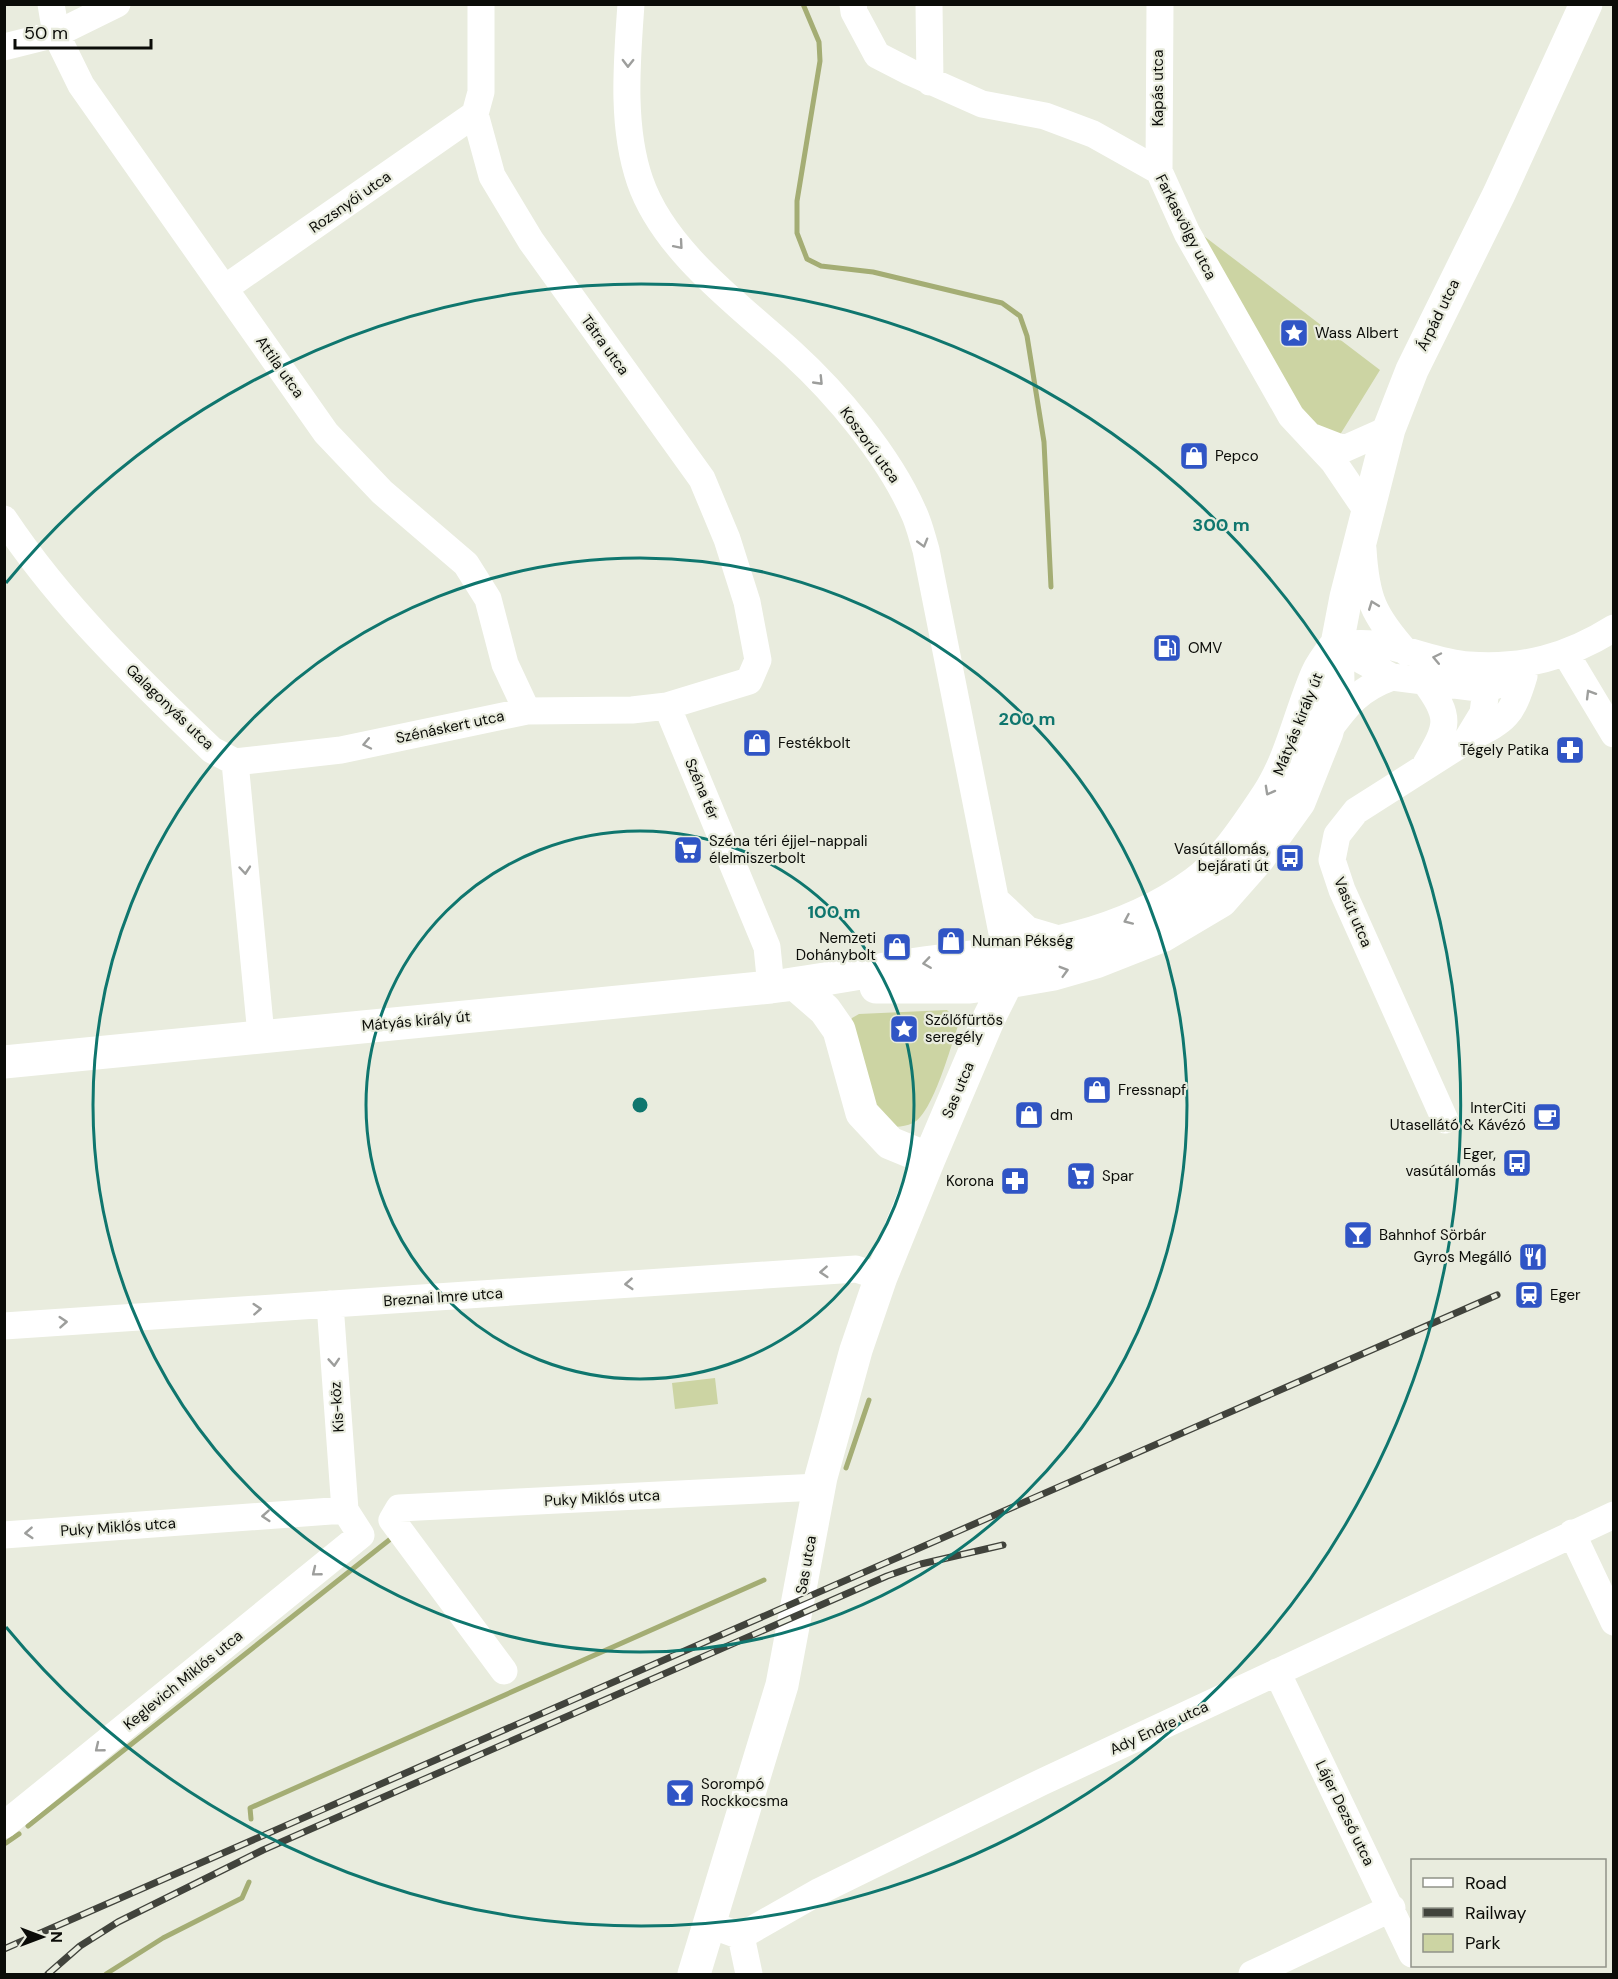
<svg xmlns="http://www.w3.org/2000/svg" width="1618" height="1979" font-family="'DM Sans',sans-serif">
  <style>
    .green { fill: #ccd4a3 }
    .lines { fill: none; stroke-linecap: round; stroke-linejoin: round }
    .stream { stroke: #a4ad74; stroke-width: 5 }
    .minor { stroke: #fff; stroke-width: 27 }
    .major { stroke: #fff; stroke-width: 33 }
    .rail-casing { stroke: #41433c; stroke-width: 7 }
    .rail { stroke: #e9ecde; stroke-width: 4.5; stroke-dasharray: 14; stroke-linecap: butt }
    .oneway { stroke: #9d9e9c }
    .ring { fill: none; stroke: #0f766e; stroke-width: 3 }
    .labels { text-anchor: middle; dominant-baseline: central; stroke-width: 4.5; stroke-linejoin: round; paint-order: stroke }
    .street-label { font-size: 15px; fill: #0b0c08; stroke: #e9ecde }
    .poi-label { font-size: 15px; fill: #0b0c08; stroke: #e9ecde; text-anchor: start }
    .centre { fill: #0f766e; stroke: #e9ecde; stroke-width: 3 }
    .ring-label { font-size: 18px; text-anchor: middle; font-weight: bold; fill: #0f766e; stroke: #e9ecde; stroke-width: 4.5; stroke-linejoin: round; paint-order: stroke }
  </style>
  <rect width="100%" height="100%" fill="#e9ecde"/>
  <!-- green -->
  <path class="green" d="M1192,227l188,143 -42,68 -27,-10z
    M947,1010l12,13c-8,22 -26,91 -46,100 -11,5 -20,4 -32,2l-32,-102 3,-5 7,-4z
    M715,1378l3,26 -43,5 -3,-26z"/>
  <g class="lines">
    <!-- stream -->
    <path class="stream" d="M803,4l16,38 1,19 -23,140v32l10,26 14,7 52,6 129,31 18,13 7,20 17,106 7,145
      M846,1468l23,-68
      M251,1819l-1,-11 514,-228
      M28,1826l365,-289
      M6,1843l13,-9
      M106,1974l57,-36 79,-40 7,-16"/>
    <!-- minor -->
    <path class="minor" d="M51,4l5,30 25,51 245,348 56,59 84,72 22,35 17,65 22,47
      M631,4c-4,57 -10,122 9,177 24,70 99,124 152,172 45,41 96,102 121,158 6,12 9,26 13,39l80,403
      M853,4l1,8 23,43 33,17 72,32 63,12 48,18 66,37 28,62 104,183 42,45 34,50
      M929,4l1,78
      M4,47l52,-13 61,-30
      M1159,171l1,-167
      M225,288l250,-174
      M1313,437l31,12 45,-20
      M4,519c58,87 133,159 208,231l23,12
      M1363,549c3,49 10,66 43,103
      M1337,644c12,0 25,-1 37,0 32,3 63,19 95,21 54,4 99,-8 145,-37
      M1337,644l13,10 42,23 94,12 16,-6
      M1566,654l48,80
      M1425,682c27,36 23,44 1,82
      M667,706l100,241 4,40
      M1328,731c20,-27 31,-42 64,-54
      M1466,740c39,-20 45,-21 58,-64
      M235,762l106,-12 186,-39 105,-1 35,-4 82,-25 9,-21 -11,-58 -20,-63 -25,-60 -171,-238 -39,-65 -17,-62 6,-22v-88
      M235,762l26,273
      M996,900l32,30 37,11
      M1445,1120l-103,-230 -10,-30 5,-25 19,-24 110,-70 17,-28 3,-24
      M4,1326l852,-57 25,8
      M1572,1533l42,89
      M4,1535l341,-25
      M504,1671l-112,-151 7,-12 420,-21
      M1277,1672l135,282
      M4,1825l357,-290 -16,-25 -15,-206
      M708,1924l33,12 79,-45 222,-109 572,-267
      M741,1936l8,38
      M1252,1974l140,-66"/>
    <!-- major -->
    <path class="major" d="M795,984l30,26 14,20 23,83 28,30 39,16
      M876,987h94l37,-5 47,-8 42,-12 66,-26 59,-35 37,-42 41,-57 28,-70 11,-50 -1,-38 9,-47 43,-168 23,-59 87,-176 87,-190
      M4,1062l767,-75c47,-6 93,-15 139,-22 100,-14 200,-20 285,-82 28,-20 53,-59 72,-87 24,-36 33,-83 50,-122 5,-11 13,-21 20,-30
      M694,1974l88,-289 39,-208 35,-127 25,-73 48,-118 60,-141 18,-36 -1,-16"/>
    <!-- rail casing -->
    <g class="rail-casing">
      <path id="rail" d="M4,1949l1493,-654
        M48,1974l32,-28 38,-24 145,-72 624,-274 34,-12 82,-19"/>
    </g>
    <!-- rail -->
    <use href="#rail" class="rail"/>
  </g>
  <!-- one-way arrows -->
  <defs><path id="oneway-chevron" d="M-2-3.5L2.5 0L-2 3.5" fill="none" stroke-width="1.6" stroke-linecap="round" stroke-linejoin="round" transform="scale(1.5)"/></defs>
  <g class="oneway">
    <use href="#oneway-chevron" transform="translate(628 63) rotate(91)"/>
    <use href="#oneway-chevron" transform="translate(679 245) rotate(49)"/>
    <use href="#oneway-chevron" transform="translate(819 381) rotate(46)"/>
    <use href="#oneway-chevron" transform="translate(923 543) rotate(74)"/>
    <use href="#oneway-chevron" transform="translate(1373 605) rotate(-111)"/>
    <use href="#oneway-chevron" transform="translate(1437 658) rotate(-168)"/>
    <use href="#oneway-chevron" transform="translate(1590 694) rotate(-121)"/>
    <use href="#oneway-chevron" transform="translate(367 744) rotate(168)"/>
    <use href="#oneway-chevron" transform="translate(1269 791) rotate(119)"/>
    <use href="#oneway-chevron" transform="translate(245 870) rotate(85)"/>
    <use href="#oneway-chevron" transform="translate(1128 920) rotate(156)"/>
    <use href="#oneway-chevron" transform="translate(927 963) rotate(172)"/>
    <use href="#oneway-chevron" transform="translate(1064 971) rotate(-16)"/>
    <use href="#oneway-chevron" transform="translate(824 1272) rotate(176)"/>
    <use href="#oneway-chevron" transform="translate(629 1284) rotate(176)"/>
    <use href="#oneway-chevron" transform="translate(257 1309) rotate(-4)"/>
    <use href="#oneway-chevron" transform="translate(63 1322) rotate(-4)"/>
    <use href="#oneway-chevron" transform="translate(334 1362) rotate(86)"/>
    <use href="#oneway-chevron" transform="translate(266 1516) rotate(176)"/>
    <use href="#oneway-chevron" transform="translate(29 1533) rotate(176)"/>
    <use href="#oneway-chevron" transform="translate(316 1572) rotate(141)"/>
    <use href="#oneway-chevron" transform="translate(99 1748) rotate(141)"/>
  </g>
  <!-- distance rings -->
  <g class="ring">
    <circle cx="640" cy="1105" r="274"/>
    <circle cx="640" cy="1105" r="547"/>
    <path d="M6 583A821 821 0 1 1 6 1627"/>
  </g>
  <!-- icons -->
  <defs>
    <g id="sight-square" transform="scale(1.5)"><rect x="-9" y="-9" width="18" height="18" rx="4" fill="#3055c5" stroke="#e9ecde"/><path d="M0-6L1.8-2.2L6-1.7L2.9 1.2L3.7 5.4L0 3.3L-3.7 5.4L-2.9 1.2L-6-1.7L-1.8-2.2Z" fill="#fff"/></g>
    <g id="shop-square" transform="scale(1.5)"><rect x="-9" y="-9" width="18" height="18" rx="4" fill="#3055c5" stroke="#e9ecde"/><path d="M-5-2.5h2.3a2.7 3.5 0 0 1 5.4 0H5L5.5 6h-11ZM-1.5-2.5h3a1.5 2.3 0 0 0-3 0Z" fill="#fff"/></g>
    <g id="fuel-square" transform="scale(1.5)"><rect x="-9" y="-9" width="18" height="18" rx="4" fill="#3055c5" stroke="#e9ecde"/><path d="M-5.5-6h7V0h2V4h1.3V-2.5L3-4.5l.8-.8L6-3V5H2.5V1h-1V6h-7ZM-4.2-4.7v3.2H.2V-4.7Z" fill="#fff"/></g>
    <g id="pharmacy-square" transform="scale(1.5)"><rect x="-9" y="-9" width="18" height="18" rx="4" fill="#3055c5" stroke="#e9ecde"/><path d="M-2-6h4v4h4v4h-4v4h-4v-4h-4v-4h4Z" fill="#fff"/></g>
    <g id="supermarket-square" transform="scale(1.5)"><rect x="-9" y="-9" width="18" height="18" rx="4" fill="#3055c5" stroke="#e9ecde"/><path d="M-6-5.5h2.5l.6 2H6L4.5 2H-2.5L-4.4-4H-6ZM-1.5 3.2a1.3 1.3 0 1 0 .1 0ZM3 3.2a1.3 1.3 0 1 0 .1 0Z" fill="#fff"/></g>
    <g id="bus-square" transform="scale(1.5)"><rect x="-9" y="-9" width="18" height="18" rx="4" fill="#3055c5" stroke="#e9ecde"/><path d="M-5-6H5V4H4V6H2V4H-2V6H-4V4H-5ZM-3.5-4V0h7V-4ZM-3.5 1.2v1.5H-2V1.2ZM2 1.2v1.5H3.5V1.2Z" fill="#fff"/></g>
    <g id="cafe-square" transform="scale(1.5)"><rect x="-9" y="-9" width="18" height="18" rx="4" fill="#3055c5" stroke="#e9ecde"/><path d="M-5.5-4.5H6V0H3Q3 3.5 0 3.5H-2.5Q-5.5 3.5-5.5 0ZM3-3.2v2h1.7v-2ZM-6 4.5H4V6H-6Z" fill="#fff"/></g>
    <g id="bar-square" transform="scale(1.5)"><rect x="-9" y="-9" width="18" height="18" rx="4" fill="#3055c5" stroke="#e9ecde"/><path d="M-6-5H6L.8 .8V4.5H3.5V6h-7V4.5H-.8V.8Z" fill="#fff"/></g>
    <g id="restaurant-square" transform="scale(1.5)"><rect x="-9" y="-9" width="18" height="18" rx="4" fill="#3055c5" stroke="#e9ecde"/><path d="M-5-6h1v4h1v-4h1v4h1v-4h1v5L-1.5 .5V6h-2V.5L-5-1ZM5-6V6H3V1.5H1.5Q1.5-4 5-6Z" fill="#fff"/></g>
    <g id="station-square" transform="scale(1.5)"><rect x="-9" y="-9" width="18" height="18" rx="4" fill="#3055c5" stroke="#e9ecde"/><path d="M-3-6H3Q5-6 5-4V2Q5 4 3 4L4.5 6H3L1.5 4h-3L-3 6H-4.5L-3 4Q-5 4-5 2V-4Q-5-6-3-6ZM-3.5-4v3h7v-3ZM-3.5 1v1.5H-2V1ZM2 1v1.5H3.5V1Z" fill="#fff"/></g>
  </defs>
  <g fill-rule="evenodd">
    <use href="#sight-square" x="1294" y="333"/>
    <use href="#shop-square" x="1194" y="456"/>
    <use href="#fuel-square" x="1167" y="648"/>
    <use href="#shop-square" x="757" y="743"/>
    <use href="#pharmacy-square" x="1570" y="750"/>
    <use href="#supermarket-square" x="688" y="850"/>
    <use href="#bus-square" x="1290" y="858"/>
    <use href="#shop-square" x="951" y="941"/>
    <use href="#shop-square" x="897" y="947"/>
    <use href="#sight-square" x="904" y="1029"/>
    <use href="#shop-square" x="1097" y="1090"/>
    <use href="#shop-square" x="1029" y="1115"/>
    <use href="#cafe-square" x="1547" y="1117"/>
    <use href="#bus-square" x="1517" y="1163"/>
    <use href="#supermarket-square" x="1081" y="1176"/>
    <use href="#pharmacy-square" x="1015" y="1181"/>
    <use href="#bar-square" x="1358" y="1235"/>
    <use href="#restaurant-square" x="1533" y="1257"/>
    <use href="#station-square" x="1529" y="1295"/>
    <use href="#bar-square" x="680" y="1793"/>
  </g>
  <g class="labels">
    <!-- street labels -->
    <g class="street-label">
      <text transform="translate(1158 88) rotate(-90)">Kapás utca</text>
      <text transform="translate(350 202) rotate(-35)">Rozsnyói utca</text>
      <text transform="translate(1186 227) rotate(63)">Farkasvölgy utca</text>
      <text transform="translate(1438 315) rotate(-64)">Árpád utca</text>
      <text transform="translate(605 345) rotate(54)">Tátra utca</text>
      <text transform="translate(280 367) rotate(55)">Attila utca</text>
      <text transform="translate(870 445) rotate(54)">Koszorú utca</text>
      <text transform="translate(170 707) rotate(44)">Galagonyás utca</text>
      <text transform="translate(1298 724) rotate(-68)">Mátyás király út</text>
      <text transform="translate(450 727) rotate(-12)">Szénáskert utca</text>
      <text transform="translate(702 789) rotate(67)">Széna tér</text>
      <text transform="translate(1353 912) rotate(67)">Vasút utca</text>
      <text transform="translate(416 1021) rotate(-5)">Mátyás király út</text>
      <text transform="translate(958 1090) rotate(-67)">Sas utca</text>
      <text transform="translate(443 1297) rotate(-4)">Breznai Imre utca</text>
      <text transform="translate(337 1407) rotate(-94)">Kis-köz</text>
      <text transform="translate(602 1498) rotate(-3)">Puky Miklós utca</text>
      <text transform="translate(118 1527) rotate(-4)">Puky Miklós utca</text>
      <text transform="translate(806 1565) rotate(-80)">Sas utca</text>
      <text transform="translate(183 1680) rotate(-39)">Keglevich Miklós utca</text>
      <text transform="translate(1159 1728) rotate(-25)">Ady Endre utca</text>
      <text transform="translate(1345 1813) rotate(64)">Lájer Dezső utca</text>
    </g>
    <!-- poi labels -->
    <g class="poi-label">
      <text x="1315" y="333">Wass Albert</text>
      <text x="1215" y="456">Pepco</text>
      <text x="1188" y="648">OMV</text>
      <text x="778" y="743">Festékbolt</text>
      <text x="1549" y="750" text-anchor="end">Tégely Patika</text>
      <text x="709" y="841">Széna téri éjjel-nappali<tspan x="709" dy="17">élelmiszerbolt</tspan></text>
      <text x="1269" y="849" text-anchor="end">Vasútállomás,<tspan x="1269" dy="17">bejárati út</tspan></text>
      <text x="876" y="938" text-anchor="end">Nemzeti<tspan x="876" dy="17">Dohánybolt</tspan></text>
      <text x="972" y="941">Numan Pékség</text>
      <text x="925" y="1020">Szőlőfürtös<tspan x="925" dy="17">seregély</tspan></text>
      <text x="1118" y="1090">Fressnapf</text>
      <text x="1526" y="1108" text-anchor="end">InterCiti<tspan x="1526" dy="17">Utasellátó &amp; Kávézó</tspan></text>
      <text x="1050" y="1115">dm</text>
      <text x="1496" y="1154" text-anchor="end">Eger,<tspan x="1496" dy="17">vasútállomás</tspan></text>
      <text x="1102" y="1176">Spar</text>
      <text x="994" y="1181" text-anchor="end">Korona</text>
      <text x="1379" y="1235">Bahnhof Sörbár</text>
      <text x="1512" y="1257" text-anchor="end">Gyros Megálló</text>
      <text x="1550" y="1295">Eger</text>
      <text x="701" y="1784">Sorompó<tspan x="701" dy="17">Rockkocsma</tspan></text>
    </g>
  </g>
  <circle cx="640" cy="1105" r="9" class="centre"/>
  <g class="ring-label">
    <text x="1221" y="531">300 m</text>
    <text x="1027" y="725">200 m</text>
    <text x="834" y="918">100 m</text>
  </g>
  <!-- border -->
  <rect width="1618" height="1979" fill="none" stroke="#0b0c08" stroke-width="12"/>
  <!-- legend -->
  <rect x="1411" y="1859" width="195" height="108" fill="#e9ecde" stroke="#909288" stroke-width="1.5"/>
  <rect x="1423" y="1878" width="30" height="9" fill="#ffffff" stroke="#909288" stroke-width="1.5"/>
  <text x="1465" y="1889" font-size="18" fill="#0b0c08">Road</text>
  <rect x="1423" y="1908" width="30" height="9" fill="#41433c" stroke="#909288" stroke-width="1.5"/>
  <text x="1465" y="1919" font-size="18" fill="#0b0c08">Railway</text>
  <rect x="1423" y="1934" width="30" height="18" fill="#ccd4a3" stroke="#909288" stroke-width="1.5"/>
  <text x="1465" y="1949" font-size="18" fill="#0b0c08">Park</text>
  <!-- north arrow -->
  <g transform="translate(42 1937) rotate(90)" stroke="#e9ecde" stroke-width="4.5" paint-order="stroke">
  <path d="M0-4.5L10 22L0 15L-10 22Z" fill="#0b0c08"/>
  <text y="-9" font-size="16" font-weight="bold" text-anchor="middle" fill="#0b0c08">N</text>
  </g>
  <!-- scale -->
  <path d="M15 39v9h136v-9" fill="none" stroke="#0b0c08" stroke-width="3"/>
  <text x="24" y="39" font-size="18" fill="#0b0c08" stroke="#e9ecde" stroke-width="4.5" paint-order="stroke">50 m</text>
</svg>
